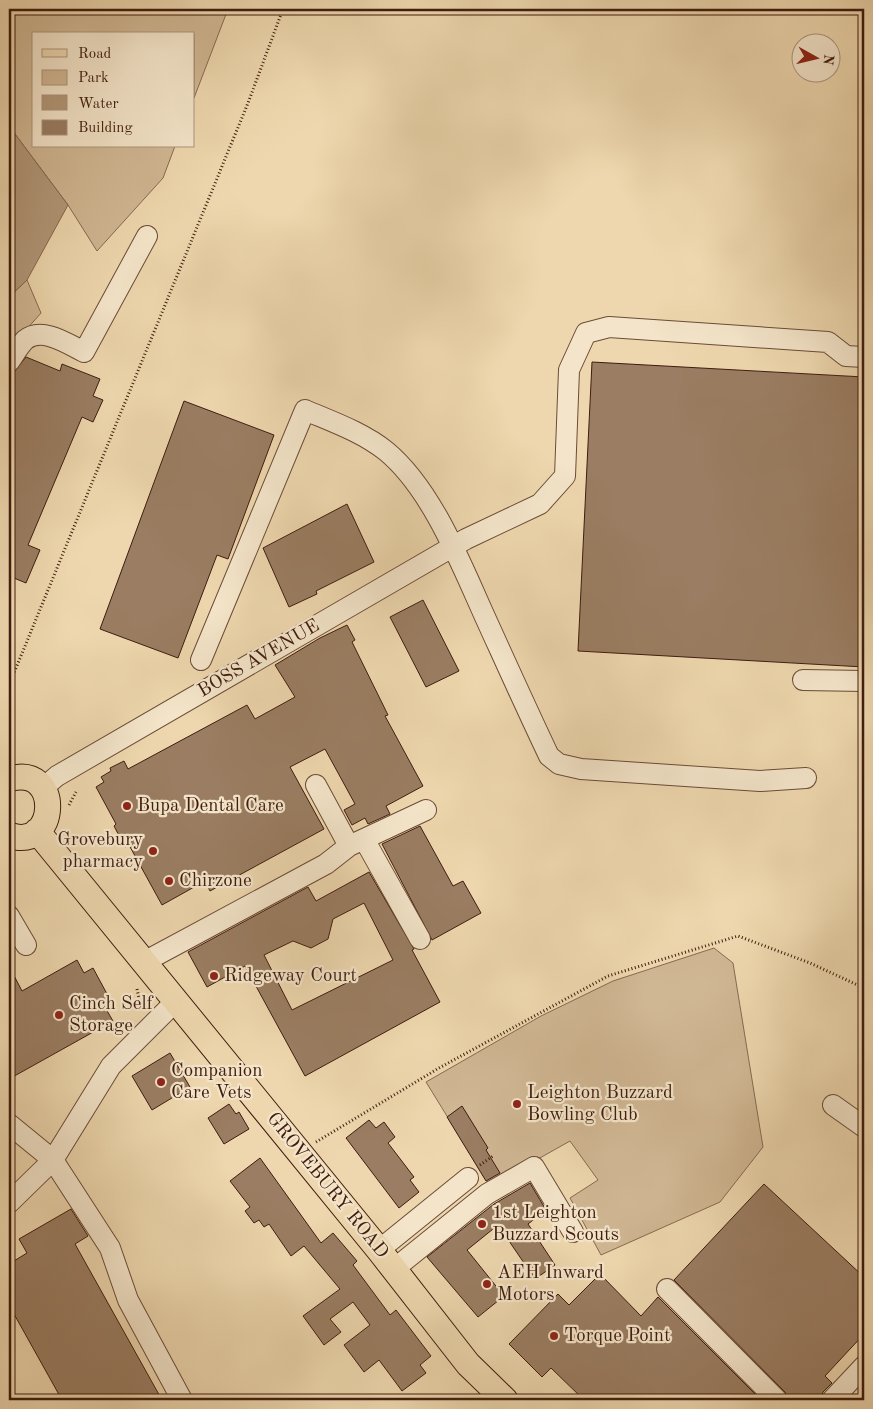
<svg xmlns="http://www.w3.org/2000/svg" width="873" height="1409" font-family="'Old Standard TT',serif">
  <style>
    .green { fill: #d0b793; stroke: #886a51 }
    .water { fill: #b29778; stroke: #84664e }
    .building { fill: #9a7d62; stroke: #3f1c0f; fill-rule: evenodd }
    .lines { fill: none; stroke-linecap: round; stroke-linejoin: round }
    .minor-casing { stroke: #6b4b37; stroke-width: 22 }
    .major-casing { stroke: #3f1c0f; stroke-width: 27 }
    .path { stroke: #3f1c0f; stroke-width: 3; stroke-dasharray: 1 2.5; stroke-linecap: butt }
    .minor { stroke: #f4e5ca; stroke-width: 20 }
    .major { stroke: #eed7ae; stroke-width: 25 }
    .poi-dot { fill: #8f2418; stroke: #f4e5ca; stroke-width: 2 }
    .labels { text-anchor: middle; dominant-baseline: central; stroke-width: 4.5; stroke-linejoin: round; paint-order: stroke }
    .street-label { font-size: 19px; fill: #3f1c0f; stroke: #f4e5ca }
    .poi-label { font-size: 19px; fill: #3f1c0f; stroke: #f4e5ca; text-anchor: start }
  </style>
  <rect width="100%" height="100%" fill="#eed7ae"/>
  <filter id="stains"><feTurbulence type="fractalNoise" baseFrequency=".004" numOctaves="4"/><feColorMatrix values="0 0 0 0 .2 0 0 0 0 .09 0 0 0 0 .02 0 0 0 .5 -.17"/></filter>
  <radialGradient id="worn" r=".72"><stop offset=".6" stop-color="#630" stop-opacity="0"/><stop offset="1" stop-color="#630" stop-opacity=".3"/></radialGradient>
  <!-- green -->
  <path class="green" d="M9,9h219l-34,89v-64h-160v112h141l-12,32 -66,73 -29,-46 -59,-79z
    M27,280l14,33 -32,36v-52z
    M714,948l19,15 30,184 -43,55 -119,53 -31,-57 28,-18 -28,-39 -80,45 -64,-104 115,-66 72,-35z"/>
  <!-- water -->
  <path class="water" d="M9,126l59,79 -41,75 -18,17z"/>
  <!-- building -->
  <path class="building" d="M26,357l34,14 2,-7 38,15 -7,17 10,4 -10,22 -11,-5 -54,128 12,5 -14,33 -17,-7v-190l5,-14z
    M592,362l272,15v290l-286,-16z
    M184,401l90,34 -46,124 -11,-4 -39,103 -78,-29z
    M347,504l27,58 -58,29 1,3 -28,13 -26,-59z
    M423,600l36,71 -33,16 -36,-70z
    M347,625l8,15 -3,2 36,73 -3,1 38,70 -37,20 4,8 -22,10 -3,-6 -13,7 -8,-15 11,-6 -30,-55 -35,18 34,62 -114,62 -5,-10 -43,24 -33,-60 -4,2 -11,-21 2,-2 -20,-37 8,-5 -3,-5 10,-6 -1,-3 14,-7 4,8 119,-64 8,14 40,-22 -20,-32 45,-27z
    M420,826l33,60 10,-5 18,32 -49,27 -50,-96z
    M369,872l45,77 -2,1 28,52 -135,74 -60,-110 -38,21 -19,-35 120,-65 8,14zM364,903l29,57 -101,50 -28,-55 29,-14 18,7 17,-9 5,-20z
    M77,960l7,13 9,-5 20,37 -7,4 7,12 -104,58v-113l13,25z
    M170,1053l20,34 -38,23 -20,-34z
    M229,1104l7,10 3,-2 10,17 -25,15 -16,-26z
    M462,1106l26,42 -2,2 14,23 -14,8 -39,-64z
    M369,1120l7,8 8,-6 11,15 -7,6 26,34 -4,3 9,12 -20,16 -53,-70z
    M260,1158l61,85 12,-10 24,28 -4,4 37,50 6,-5 35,46 -11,9 6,8 -24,18 -23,-31 -15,12 -20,-27 26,-20 -17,-23 -23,17 11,13 -17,13 -21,-29 37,-27 -36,-43 -13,10 -22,-32 -5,3 -5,-7 -5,3 -9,-12 5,-4 -20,-26z
    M530,1183l16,27 -18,14 27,41 -20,14 -37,-54 -31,25 37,46 -26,21 -51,-60 67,-53z
    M764,1184l100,93v57l-39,42 7,7 -9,9 -3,8h-31l-4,-8 -111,-112z
    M71,1209l17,27 -13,8 87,156h-100l-53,-95v-41l18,-11 -8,-14z
    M600,1274l41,42 17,-19 103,103h-177l-33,-32 -9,9 -33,-33 49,-50 11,11z"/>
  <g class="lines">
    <!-- minor casing -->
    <g class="minor-casing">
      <path id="minor" d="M9,362c5,-7 10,-16 16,-22 17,-14 43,4 59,12l63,-116
        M201,660l104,-250c28,12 57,22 81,41 46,38 75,113 99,166 21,46 42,93 64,139l10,8 22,5 179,12 46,-3
        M803,680l61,1
        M316,785l33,61
        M43,788l14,-12 409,-237 74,-35 25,-28 4,-106 17,-37 23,-6 219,15 18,14 18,1
        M364,839l56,100
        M9,916l17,29
        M142,963l184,-99 23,-18 77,-36
        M833,1105l31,22
        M9,1124l44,36 57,88 18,52 54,100
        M9,1203l44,-43 58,-94 64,-64
        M379,1250l89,-72
        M394,1269l93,-75 47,-27 39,65
        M667,1289l110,111
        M832,1400l32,-34"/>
    </g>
    <!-- major casing -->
    <g class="major-casing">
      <path id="major" d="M9,779c54,-16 49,74 0,56
        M37,831l342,419 89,114 37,36"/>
    </g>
    <!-- path -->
    <path class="path" d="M9,685l239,-582 35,-94
      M69,805l7,-13
      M137,989l3,14
      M316,1142l123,-74 169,-92 130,-40 72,27 54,25
      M480,1165l13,-9"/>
    <!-- minor -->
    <use href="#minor" class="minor"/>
    <!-- major -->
    <use href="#major" class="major"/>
  </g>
  <!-- markers -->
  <g class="poi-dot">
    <circle cx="127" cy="806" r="5"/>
    <circle cx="153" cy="851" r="5"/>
    <circle cx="169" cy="881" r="5"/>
    <circle cx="214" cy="976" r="5"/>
    <circle cx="59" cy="1015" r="5"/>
    <circle cx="161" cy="1082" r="5"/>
    <circle cx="517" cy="1104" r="5"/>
    <circle cx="482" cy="1224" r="5"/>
    <circle cx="487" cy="1284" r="5"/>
    <circle cx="554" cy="1336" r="5"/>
  </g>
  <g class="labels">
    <!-- street labels -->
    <g class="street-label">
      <text transform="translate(259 659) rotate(-30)">BOSS AVENUE</text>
      <text transform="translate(327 1186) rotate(51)">GROVEBURY ROAD</text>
    </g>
    <!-- poi labels -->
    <g class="poi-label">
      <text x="137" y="806">Bupa Dental Care</text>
      <text x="143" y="840" text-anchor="end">Grovebury<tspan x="143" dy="22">pharmacy</tspan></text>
      <text x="179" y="881">Chirzone</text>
      <text x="224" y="976">Ridgeway Court</text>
      <text x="69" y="1004">Cinch Self<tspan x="69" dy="22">Storage</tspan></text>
      <text x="171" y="1071">Companion<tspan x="171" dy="22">Care Vets</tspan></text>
      <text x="527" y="1093">Leighton Buzzard<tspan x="527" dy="22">Bowling Club</tspan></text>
      <text x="492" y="1213">1st Leighton<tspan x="492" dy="22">Buzzard Scouts</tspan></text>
      <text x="497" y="1273">AEH Inward<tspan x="497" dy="22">Motors</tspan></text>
      <text x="564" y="1336">Torque Point</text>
    </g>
  </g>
  <!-- margin -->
  <rect width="873" height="1409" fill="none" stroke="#eed7ae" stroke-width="30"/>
  <rect x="10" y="10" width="853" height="1389" fill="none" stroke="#3f1c0f" stroke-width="2.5"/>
  <rect x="15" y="15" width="843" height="1379" fill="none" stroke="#3f1c0f"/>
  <!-- legend -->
  <rect x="32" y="32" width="162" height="115" fill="#f4e5ca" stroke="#ac957f"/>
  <rect x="42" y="49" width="25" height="8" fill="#eed7ae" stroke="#ac957f"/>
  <text x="78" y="58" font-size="15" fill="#3f1c0f">Road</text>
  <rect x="42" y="70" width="25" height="15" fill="#d0b793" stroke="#ac957f"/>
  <text x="78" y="82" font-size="15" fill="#3f1c0f">Park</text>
  <rect x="42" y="95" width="25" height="15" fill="#b29778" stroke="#ac957f"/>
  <text x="78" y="108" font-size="15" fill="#3f1c0f">Water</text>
  <rect x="42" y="120" width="25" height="15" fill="#9a7d62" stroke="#ac957f"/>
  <text x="78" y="132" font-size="15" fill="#3f1c0f">Building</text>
  <!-- north arrow -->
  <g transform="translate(816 58) rotate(98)"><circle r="24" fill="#f4e5ca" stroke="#ac957f"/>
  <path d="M0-4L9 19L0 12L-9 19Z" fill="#8f2418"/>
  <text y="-8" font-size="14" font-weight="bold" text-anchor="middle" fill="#3f1c0f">N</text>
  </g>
  <rect width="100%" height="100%" filter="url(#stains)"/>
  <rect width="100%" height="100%" fill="url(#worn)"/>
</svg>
